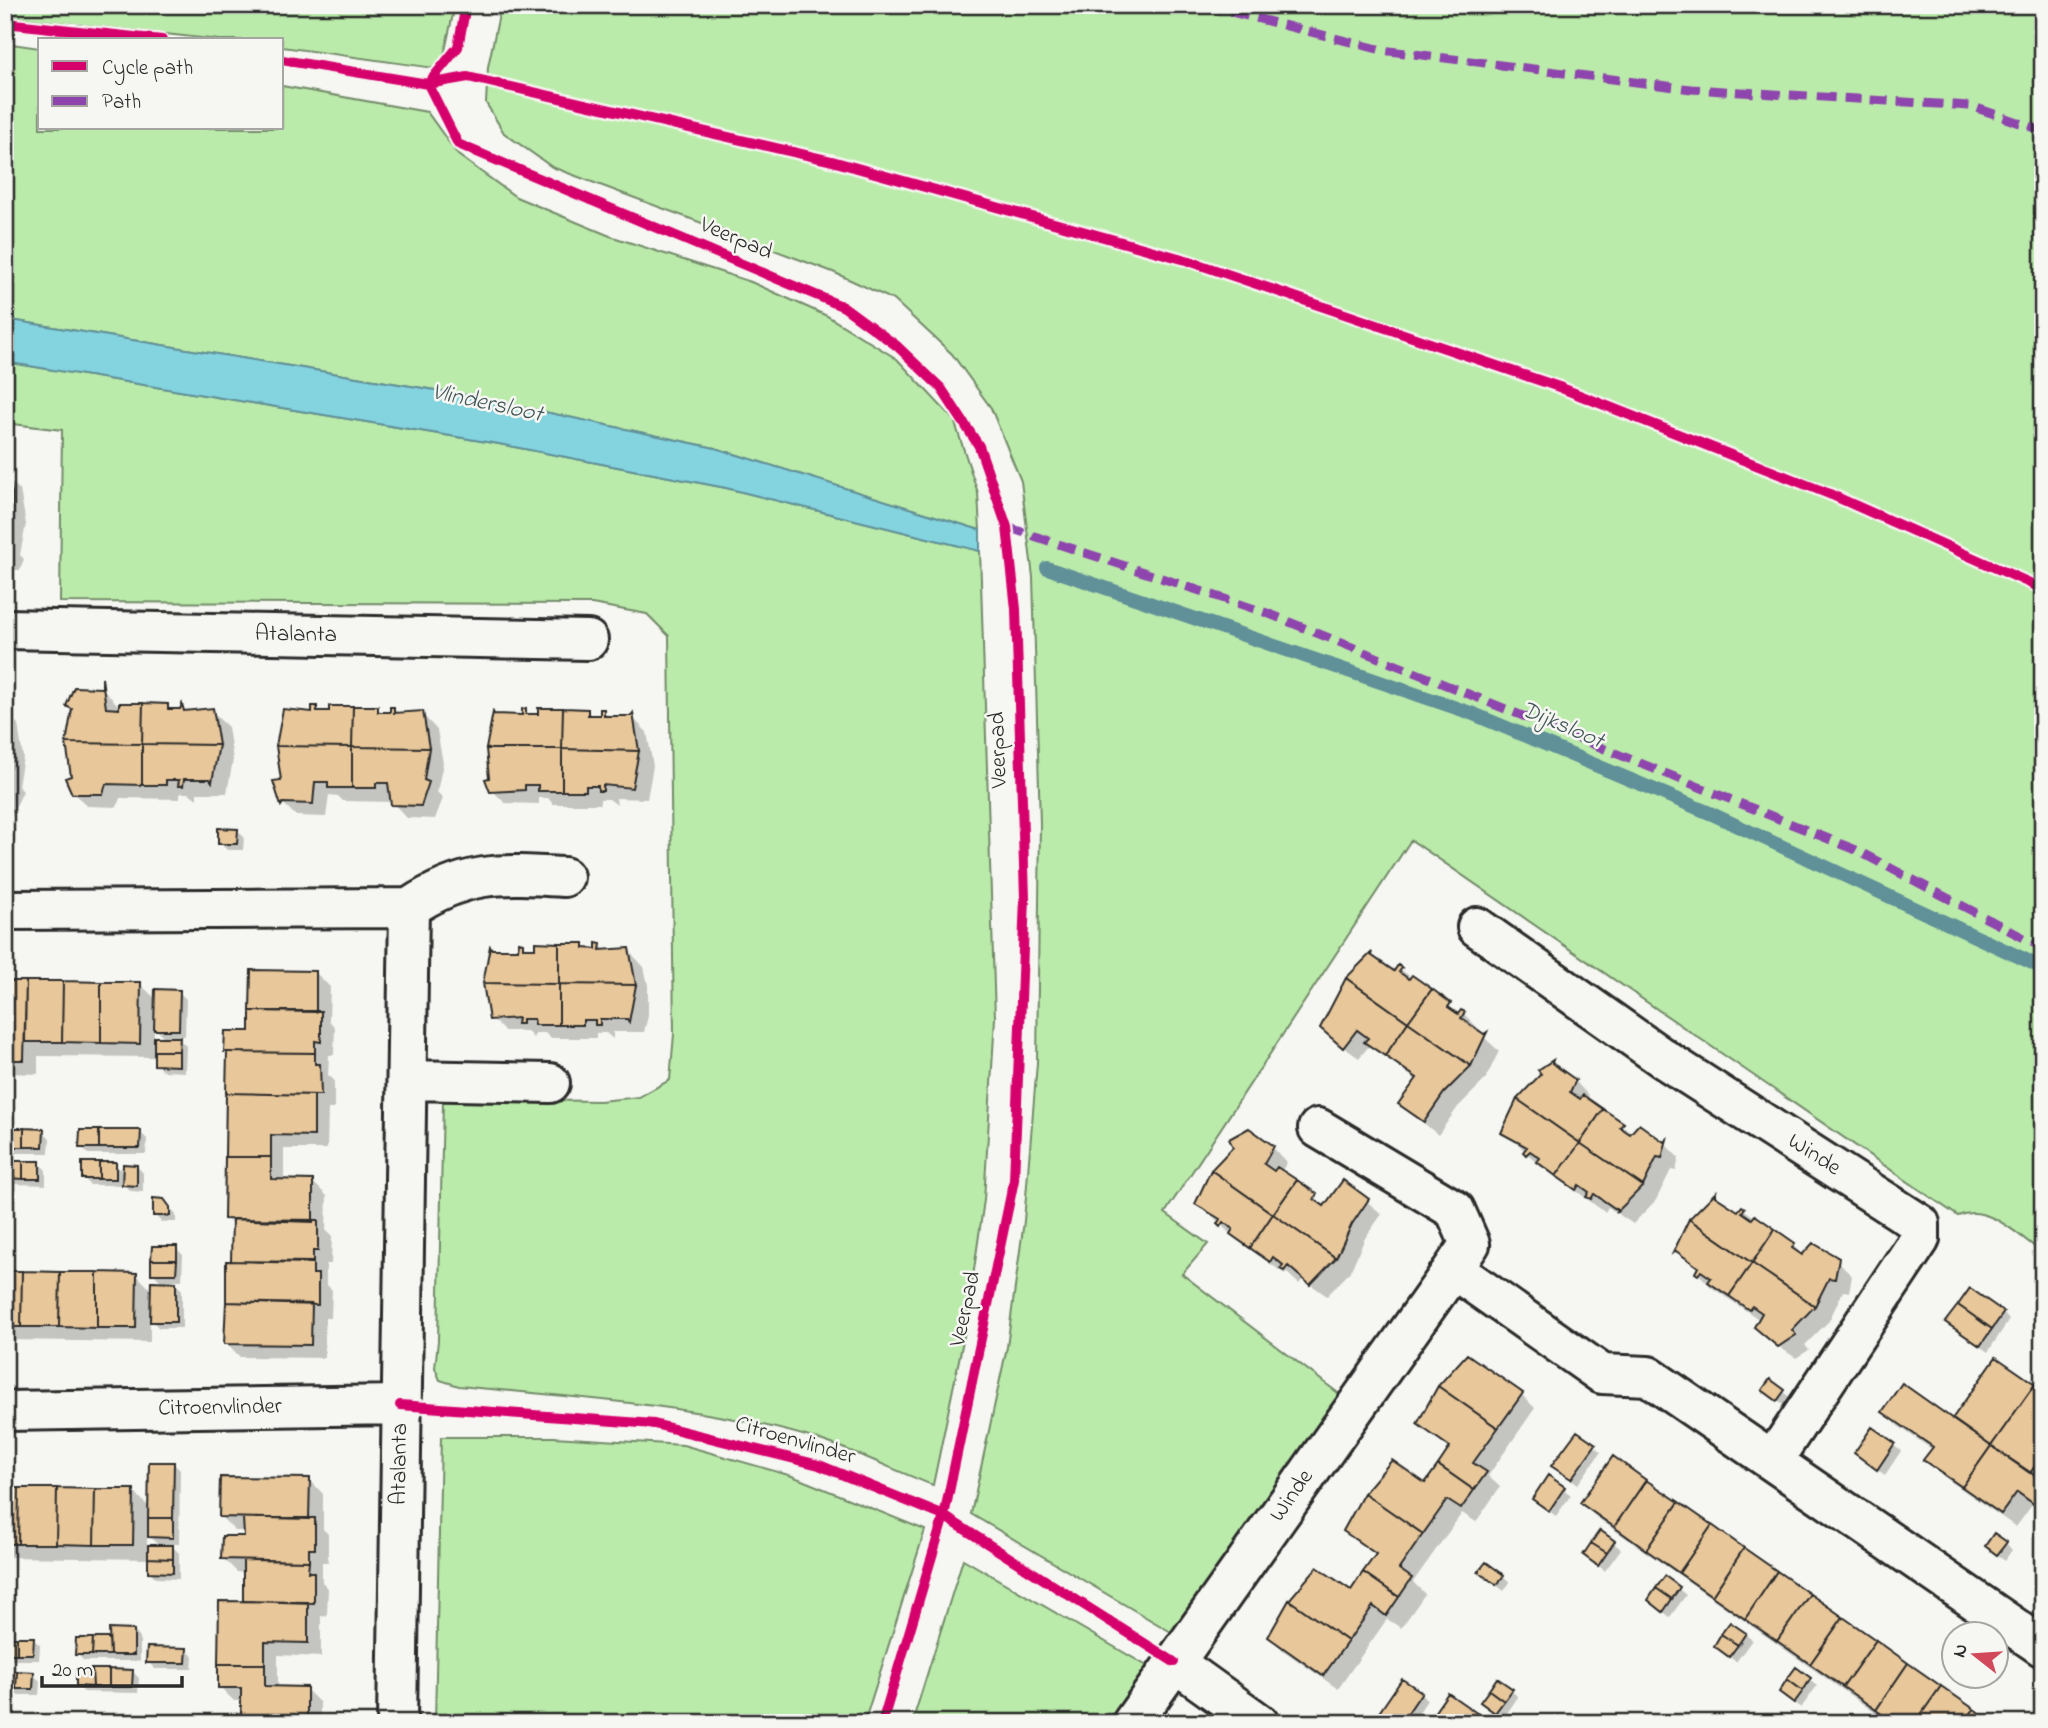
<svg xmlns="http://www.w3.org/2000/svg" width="2048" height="1728" font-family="'Indie Flower',sans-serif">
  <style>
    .green { fill: #bbebaa; stroke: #738b6a; stroke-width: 2 }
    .water { fill: #84d4e0; stroke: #609098; stroke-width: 2 }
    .shadow { fill: #0003; fill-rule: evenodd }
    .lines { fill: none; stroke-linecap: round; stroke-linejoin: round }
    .stream { stroke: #609098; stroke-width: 14 }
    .building { fill: #e8c79a; stroke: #2b2b2b; stroke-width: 2 }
    .minor-casing { stroke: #2b2b2b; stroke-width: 44 }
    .minor { stroke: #f6f6f2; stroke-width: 38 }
    .quiet { stroke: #8e44ad; stroke-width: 9; stroke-dasharray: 18 9; stroke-linecap: butt }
    .cycleway-casing { stroke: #f6f6f2; stroke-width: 15 }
    .cycleway { stroke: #d6006c; stroke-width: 10 }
    .labels { text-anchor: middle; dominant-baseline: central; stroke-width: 5; stroke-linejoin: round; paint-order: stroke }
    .street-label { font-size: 23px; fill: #2b2b2b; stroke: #f6f6f2 }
    .water-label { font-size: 24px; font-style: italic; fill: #415558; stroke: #f6f6f2 }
  </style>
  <rect width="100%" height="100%" fill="#f6f6f2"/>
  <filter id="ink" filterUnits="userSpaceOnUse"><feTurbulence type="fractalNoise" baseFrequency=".0143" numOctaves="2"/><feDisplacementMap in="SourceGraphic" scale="14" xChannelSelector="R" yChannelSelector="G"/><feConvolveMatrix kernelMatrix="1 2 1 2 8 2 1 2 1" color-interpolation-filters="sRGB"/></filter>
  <g filter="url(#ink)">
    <!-- green -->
    <path class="green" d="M5,5h450l-14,64 -159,-22v-7h-63l-214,-24z
      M501,5h1542v1248c-24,-17 -55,-50 -85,-37l-547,-376 -246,373 43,31 -26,30 160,122 -171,236 -200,-118 36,-167 17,-126 13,-158 3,-239 -7,-247 -12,-96 -30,-73 -39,-54 -58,-54 -61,-28 -281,-105 -48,-34 -18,-30 2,-36z
      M5,43l35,5v80h242v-42l145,26 31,43 58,42 94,39 141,46 76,34 70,43 57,61 24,73 2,37 -265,-82 -250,-53 -460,-76z
      M5,362l494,82 227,44 254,63 15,467 -11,182 -18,126 -33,159c-37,-14 -73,-32 -110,-44 -114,-36 -245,-43 -364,-55l-19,-6 -5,-12 3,-27 5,-242 157,2 39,-4 31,-17 4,-46 -5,-398 -22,-22 -55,-10 -532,-2 2,-172 -57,-7z
      M441,1437h113l129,8 109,31 133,54 -61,193h-429z
      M963,1559l184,107 -40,57h-195z"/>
    <!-- water -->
    <path class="water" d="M5,319l460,76 250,53 265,82v21l-254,-63 -227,-44 -494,-82z"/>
    <!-- shadow -->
    <path class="shadow" d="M5,476l15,14 6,34 -6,31 4,4 -4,11h-15z
      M75,688l29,2 14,15 49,1 5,5h9l2,-4 5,5 25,1 15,14 5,33 -6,33h-30v6l-8,-6h-9v6l-60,-1 -3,9 -30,-1 -14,-14 1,-80 -6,-6z
      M316,708l5,5 56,-5 6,6h9l1,-6 7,7h23l14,15 6,33 -6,29 6,6 -8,21 -28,-1 -15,-16 -49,-1 -5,-5 -9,-1 -3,22 -30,-1 -14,-14 1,-20z
      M525,710l6,6 56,-5 6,5 9,1 1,-6 7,7h23l14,14 6,34 -6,33 -31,-1 1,7 -8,-6h-9v5h-47l-5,-6h-9v6l-34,-1 -14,-14v-10z
      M5,712l13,12 5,33 -5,29 5,5 -11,24h-7z
      M237,830l7,7 -1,13h-16l-7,-7z
      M522,944l5,6 56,-5 5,5h10l2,-5 6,7h24l14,15 4,18v31l-4,16h-31v7l-7,-6h-10v5h-46l-5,-5h-9l-3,5 -6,-7h-23l-14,-14 -6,-34 4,-26 2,-6h30z
      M1400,969l60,45h4l14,14 -2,2 23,21 -14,29 -27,27 -20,28 -37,-31 16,-23 -47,-36 -11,13 -23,-16z
      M316,973l14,14 -1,34 6,6 -1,28h-5l-1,20 6,5v29h-6l-1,40h-43v32l29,1 14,14 -1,34 6,6 -1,28h-5v20l6,6 -1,28h-6v40l-85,-1 -14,-14 8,-117 -8,-8 3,-164 -3,-3 26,-18z
      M5,982l135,2 17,16 22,-8 7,7 -1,37h-9l10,10 -1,26 -22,-1 -7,-7v-7l-118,-1v18l-33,-1zM154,1027l12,12h-12z
      M1575,1081l14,15 -2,4 45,34 33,10 14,14 -3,13 -5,-1 -15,30 -23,24 -25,-17 -3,5 -2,-1 -60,-45 -2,1 -37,-37z
      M43,1131l7,7 -1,15h-37l-7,-7z
      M140,1132l7,7 -1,15h-58l-7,-7z
      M1273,1148l14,14 -6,10 45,34 17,-24 39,32 -17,24 -15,34 -23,24 -24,-17 -4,5 -13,-12 -1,2 -50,-35 -37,-38z
      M39,1163l7,7v15l-31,-1 -7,-6z
      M115,1164l9,9 13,-7 6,7v19l-12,-1 -9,-8v2h-32l-6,-7z
      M164,1201l12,14v7h-15l-6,-7z
      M1742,1208l63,47 33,7 14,14 -3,16 -6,-1 -14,30 -24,24 4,5 -13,8 -26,-17 -14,-14 4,-7 -49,-33 -14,-15 2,-2 -23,-20z
      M176,1248l7,7 -1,25h-10l10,10v38h-23l-9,-9v23l-145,-2v-67l131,1 16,17 11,-8 -10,-10z
      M2003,1313l6,7 -21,32 -34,-24z
      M1783,1391l7,7 -6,8 -13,-10z
      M2043,1391v121l-11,-7 -16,22 -76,-53 -14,-14 7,-10 -35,-24 -14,-15 69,10z
      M1521,1394l14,14 -47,68 12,11 -24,35 -14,-9 -49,69 12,12 -24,34 -14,-9 -49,70 -54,-38 -14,-14 81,-45 25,-36 -31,-26 29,-49 7,-3 44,8 25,-36 -31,-26z
      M1872,1429l29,22 -16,24 -22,-16z
      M1594,1445l7,7 -23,32 -24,-18z
      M174,1464l6,6 -1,74h-9l9,9v26l-23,-1 -6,-6v-13l-145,-2v-68l128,2 17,17zM147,1534l12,12h-12z
      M1549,1478l22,17 -15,21 -16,-11z
      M309,1479l14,15v35l5,5v28h-6v20l6,6 -1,28h-6v41l-43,-2v33l28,1 14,14v20h-78l1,-22h-9l-14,-14 24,-84 1,-30 -8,-1 -14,-14 22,-20v-7h-10l-14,-14z
      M1582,1503l409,220h-101l-294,-206z
      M1600,1533l21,16 -16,22 -20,-16z
      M2006,1543l6,7 -7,10 -11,-8z
      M1480,1572l23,4 7,6 -6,9z
      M1665,1578l21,17 -16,22 -13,-10z
      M134,1631l6,7v23h-56l-7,-7 1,-15 33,1z
      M1745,1634l7,6 -16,22 -20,-16z
      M5,1638l28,1 7,6 -1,15h-30l-4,-3z
      M186,1650l7,6 -1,13h-37l-7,-7z
      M1796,1670l21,16 -16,22 -14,-10z
      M132,1671l7,7 -1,15 -54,-1 -7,-6z
      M5,1673l28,1 7,7 -1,14h-31l-3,-3z
      M1511,1690l7,7 -15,22 -21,-17z
      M1421,1694l6,6 -15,23h-23l-9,-9z
      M1448,1695l39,28h-58z
      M1862,1716l10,7h-15z"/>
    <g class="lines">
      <!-- stream -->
      <path class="stream" d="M1047,568l424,145 241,101 331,154"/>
    </g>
    <!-- building -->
    <path class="building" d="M6,471l6,22v15h-7z
      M5,508h7l-6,34 6,1 -7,16z
      M102,678l4,30 13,1v-6h24l-1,41 -76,-1 6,-34 -6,-3 8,-19 28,1z
      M143,703l25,1v5h12l2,-5 2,7 29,-3 6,37 -77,-1z
      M312,706h5v5h12v-5h24l-1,41 -76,-1 7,-37 29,3z
      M353,706h25v6h12v-5h4v6l29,-2 6,37 -77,-1z
      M526,708v6h12v-6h25l-1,41h-76l7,-37 1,2 28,1v-6z
      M563,708l25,1v6h12v-6h4v7h27l2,-3 6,38 -77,-2z
      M66,743l76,1v41l-36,-1 -3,10h-31l-7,-16 6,-2z
      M142,744l77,1 -7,37 -2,-3h-26l-1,7h-5l1,-6h-13v5h-24z
      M276,746l76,1v41h-24v-6h-13l-2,22 -30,-1 -2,3 -8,-25 8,-1z
      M352,747l77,1 -5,32 5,2 -8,24 -30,-1 -3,-22h-12v5h-24z
      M486,749h76v42h-24v-6h-13v5l-35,2 -5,-13 4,-1z
      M562,749l77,2 -7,37 -29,-3v6h-5v-5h-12v5h-24z
      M218,828l20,1 -1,15h-19z
      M519,942l4,1v5h12v-6l24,1v41l-76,-1 7,-37 2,3h26z
      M559,943h25v5l12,1v-6l5,1 -1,6 29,-2 7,37 -77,-1z
      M1372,952l-1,3 23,16 4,-6 4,3 -3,4 10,7 3,-4 20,14 -24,33 -62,-44z
      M251,970l65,1v41l-66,-1z
      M1346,978l62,44 -23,34 -21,-14 4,-4 -11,-8 -14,18 -23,-20z
      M5,981h21l-2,79h-19z
      M26,981h37l-1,61h-37z
      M63,981l38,1v61l-39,-1z
      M101,982h40l-1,62 -39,-1z
      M483,983l76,1v41h-25v-6h-12v5h-5l1,-6 -29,2z
      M559,984l77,1 -7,37 -2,-3h-27v6h-5v-5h-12v5h-24z
      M155,989l25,1 -1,40h-25z
      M1432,989l19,14 -3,4 10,7 3,-4 4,2 -4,6 23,16 3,-2 -16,34 -63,-44z
      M250,1011h71v31l-6,-1v12l-91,-1 1,-21h25z
      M1408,1022l63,44 -27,27 -20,29 -26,-18 19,-26 -32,-22z
      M154,1037h26l-1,14h-25z
      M154,1051h25v15l-25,-1z
      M227,1052l88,1v11h5l1,31 -95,-2z
      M1553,1060l-1,3 24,17 -6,12 10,7 3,-4 20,14 -23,34 -63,-44 24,-25 -3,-4z
      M226,1093l88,2v41l-43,-1v22h-46z
      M1517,1099l63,44 -24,33 -19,-14 3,-4 -10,-7 -4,4 -3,-3 4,-5 -26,-14z
      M1603,1109l21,14 -4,4 10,7 9,-10 25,18 3,-3 -5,19 -5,-1 -14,29 -63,-43z
      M5,1128h19v19h-19z
      M24,1128l20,1 -1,18h-19z
      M1249,1128l25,18 -10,18 10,7 3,-4 20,13 -24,34 -62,-44 22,-23 -4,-8z
      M80,1130h19v18h-20z
      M99,1130h42l-1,18h-41z
      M1580,1143l63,43 -27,27 1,-3 -23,-16 -3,5 -5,-2 3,-5 -10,-7 -3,5 -20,-14z
      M225,1157h46v22l42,1v42l-89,-3z
      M7,1161h16v18l-17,-1z
      M23,1161h17v18h-17z
      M82,1162h17v17h-17z
      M99,1162h17v17h-17z
      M123,1164l14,1v21l-15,-1z
      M1211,1170l62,44 -23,34 -20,-14 3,-5 -10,-7 -3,5 -3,-3 3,-5 -25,-15z
      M1297,1180l20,14 -3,5 10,7 19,-26 26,19 -17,25 -16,34 -63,-44z
      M1716,1192l-1,4 23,15 4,-5 3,2 -3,4 10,7 3,-4 20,14 -23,34 -63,-44z
      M153,1198l11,1 6,8v9h-17z
      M1273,1214l63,44 -26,27 -22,-19 -4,5 -4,-2 3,-4 -10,-8 -3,5 -20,-14z
      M232,1219l86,1v31h-5v11l-82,-1z
      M1689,1219l63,44 -23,33 -21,-14 3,-4 -10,-7 -3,4 -3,-2 3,-6 -22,-16 -3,2z
      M1775,1229l20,14 -3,5 10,7 11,-12 26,15 -4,21 -6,-1 -14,28 -63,-43z
      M152,1246h25v14h-26z
      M151,1260h26l-1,14h-25z
      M226,1261l87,2v11h5v31l-92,-3z
      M1752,1263l63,43 -23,24 4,5 -18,12 -24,-20 8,-14 -10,-7 -3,4 -20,-14z
      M5,1271h17l-1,56h-16z
      M22,1271l38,1 -1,55h-38z
      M60,1272h37v56l-38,-1z
      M97,1272l40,1 -1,55h-39z
      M151,1281l25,1v40h-26z
      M1970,1288l34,24 -12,17 -34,-24z
      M226,1302l86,2 -1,41 -87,-1z
      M1958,1305l34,24 -12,17 -35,-24z
      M1467,1354l56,39 -25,35 -60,-42z
      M1996,1357l39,27 -44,62 -39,-27z
      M1770,1379l15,11 -8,11 -15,-11z
      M1902,1383l89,63 -29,41 -39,-27 10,-13 -51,-35z
      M2035,1384l8,5v66l-13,18 -39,-27z
      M1438,1386l60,42 -25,35 14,9 -13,18 -36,-25 12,-18 -33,-23z
      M1872,1427l23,16 -18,27 -23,-17z
      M1577,1431l19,13 -25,35 -20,-13z
      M1991,1446l52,35v19l-5,7 -21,-15 -16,22 -39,-27z
      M1613,1456l33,24 -32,47 -34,-24z
      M1392,1460l33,23 13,-18 36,25 -13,19 -14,-9 -24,34 -59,-41z
      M149,1462h25l-1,56h-25z
      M1548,1475l17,12 -16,24 -17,-12z
      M220,1477l90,1 -1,41 -90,-2z
      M1646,1480l33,22 -33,48 -32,-23z
      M5,1488h14l-1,56h-13z
      M19,1488h38l-1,56h-38z
      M57,1488l38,1 -1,56 -38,-1z
      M95,1489h39l-1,56h-39z
      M1364,1493l59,41 -24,35 13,9 -13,19 -36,-25 13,-18 -33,-23z
      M1679,1502l33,23 -33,48 -33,-23z
      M148,1518h25v20l-25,-1z
      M243,1518h72v31h-6v12l-88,-2 1,-23h22z
      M1712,1525l32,23 -32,48 -33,-23z
      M1600,1530l15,11 -8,12 -16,-10z
      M1994,1533l13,9 -10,13 -12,-9z
      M1591,1543l16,10 -9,13 -15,-11z
      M148,1545h25v14l-25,-1z
      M1744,1548l33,23 -32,48 -33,-23z
      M148,1558l25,1v14l-25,-1z
      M243,1560l66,1 -1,11h6v31l-71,-2z
      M1486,1562l18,13 -7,10 -19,-13z
      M1317,1567l34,23 12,-18 36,25 -13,19 -13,-10 -25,35 -59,-41z
      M1777,1571l33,23 -33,47 -32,-22z
      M1665,1576l15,11 -8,12 -16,-11z
      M1656,1588l16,11 -9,13 -15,-12z
      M1810,1594l33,23 -33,47 -33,-23z
      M1289,1600l59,41 -25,35 -55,-39z
      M219,1601l89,1v41l-43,-1v22h-47z
      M1843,1617l33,23 -33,47 -33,-23z
      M1730,1622l16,11 -8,12 -17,-11z
      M109,1629l25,1v25h-24z
      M1721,1634l17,11 -9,12 -15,-11z
      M5,1637h12v17h-12z
      M17,1637h17l-1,17h-16z
      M76,1638h17l-1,17h-17z
      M93,1638h16l1,17h-18z
      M1876,1640l32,23 -32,47 -33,-23z
      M147,1647l40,1 -1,15h-40z
      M1908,1663l33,23 -26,37h-21l-18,-13z
      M218,1664h47v22l42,1v36h-66v-35h-23z
      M1796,1667l15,11 -8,13 -16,-12z
      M76,1669h16l1,18 -17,-1z
      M92,1669h17v18h-16z
      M109,1669l24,1 -1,17h-23z
      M5,1671h12l-1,18h-11z
      M17,1671l17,1 -1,17h-17z
      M1497,1678l16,11 -9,12 -15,-11z
      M1402,1679l20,13 -21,31h-11l-12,-9z
      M1787,1679l16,12 -9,12 -15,-11z
      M1941,1686l33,23 -10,14h-49z
      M1489,1690l15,11 -9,12 -15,-11z
      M1448,1693l33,23 -4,7h-50z
      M1974,1709l20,14h-30z"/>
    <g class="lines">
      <!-- minor casing -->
      <g class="minor-casing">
        <path id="minor" d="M5,629l583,11
          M409,908c56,-37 90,-35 155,-31
          M5,910l404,-2 -12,815
          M1477,927l187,132 256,165v15l-147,221
          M408,1080l142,3
          M1318,1128l137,82 15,34 -17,25
          M5,1411l395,-6
          M1174,1662l85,61
          M1132,1723l321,-454 149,105 46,2 395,271"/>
      </g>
      <!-- minor -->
      <use href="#minor" class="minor"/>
      <!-- quiet -->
      <path class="quiet" d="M1204,5l178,45 309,39 280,17 72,25
        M1007,527l260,86 589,237 187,98"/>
      <!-- cycleway casing -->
      <g class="cycleway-casing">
        <path id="cycleway" d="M5,23l157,17
          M282,60l146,24 40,-7 364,84 354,99 373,127 273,108 211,94
          M428,84l30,60 386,163 53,39 44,42 38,58 28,81 9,82 9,289 -11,282 -70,336 -62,207
          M428,84l30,-37 8,-42
          M400,1405l254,19 165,41 125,51 230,146"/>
      </g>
      <!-- cycleway -->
      <use href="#cycleway" class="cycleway"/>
    </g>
  </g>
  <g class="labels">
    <!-- street labels -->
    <g class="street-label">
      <text transform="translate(736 239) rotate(23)">Veerpad</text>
      <text transform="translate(296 635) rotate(1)">Atalanta</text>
      <text transform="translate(999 750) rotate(-92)">Veerpad</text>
      <text transform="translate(1814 1155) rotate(33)">Winde</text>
      <text transform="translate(966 1309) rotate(-78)">Veerpad</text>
      <text transform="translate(220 1408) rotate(-1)">Citroenvlinder</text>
      <text transform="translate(795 1441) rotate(16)">Citroenvlinder</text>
      <text transform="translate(400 1464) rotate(-89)">Atalanta</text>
      <text transform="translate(1292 1496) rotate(-55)">Winde</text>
    </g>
    <!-- water labels -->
    <g class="water-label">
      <text transform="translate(487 404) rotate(12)">Vlindersloot</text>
      <text transform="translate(1562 726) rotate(23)">Dijksloot</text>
    </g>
  </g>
  <!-- margin -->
  <rect width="2048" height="1728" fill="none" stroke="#f6f6f2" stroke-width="28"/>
  <rect x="14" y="14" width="2020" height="1700" fill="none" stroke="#2b2b2b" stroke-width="2.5" filter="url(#ink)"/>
  <!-- legend -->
  <rect x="38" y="38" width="245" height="91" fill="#f6f6f2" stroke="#a5a5a2" stroke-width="2"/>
  <rect x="52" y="61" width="35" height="10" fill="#d6006c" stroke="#a5a5a2" stroke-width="2"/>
  <text x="102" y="74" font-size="21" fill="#2b2b2b">Cycle path</text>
  <rect x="52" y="96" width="35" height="10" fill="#8e44ad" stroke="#a5a5a2" stroke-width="2"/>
  <text x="102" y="108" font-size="21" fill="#2b2b2b">Path</text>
  <!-- north arrow -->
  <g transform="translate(1975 1655) rotate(287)"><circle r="33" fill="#f6f6f2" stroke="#a5a5a2" stroke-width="2"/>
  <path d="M0-5L12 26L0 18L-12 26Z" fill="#d1495b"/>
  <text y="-10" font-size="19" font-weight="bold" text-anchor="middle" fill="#2b2b2b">N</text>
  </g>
  <!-- scale -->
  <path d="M42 1676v10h140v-10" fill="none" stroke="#2b2b2b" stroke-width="3.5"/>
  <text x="52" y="1676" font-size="21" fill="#2b2b2b" stroke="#f6f6f2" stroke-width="5" paint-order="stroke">20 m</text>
</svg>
